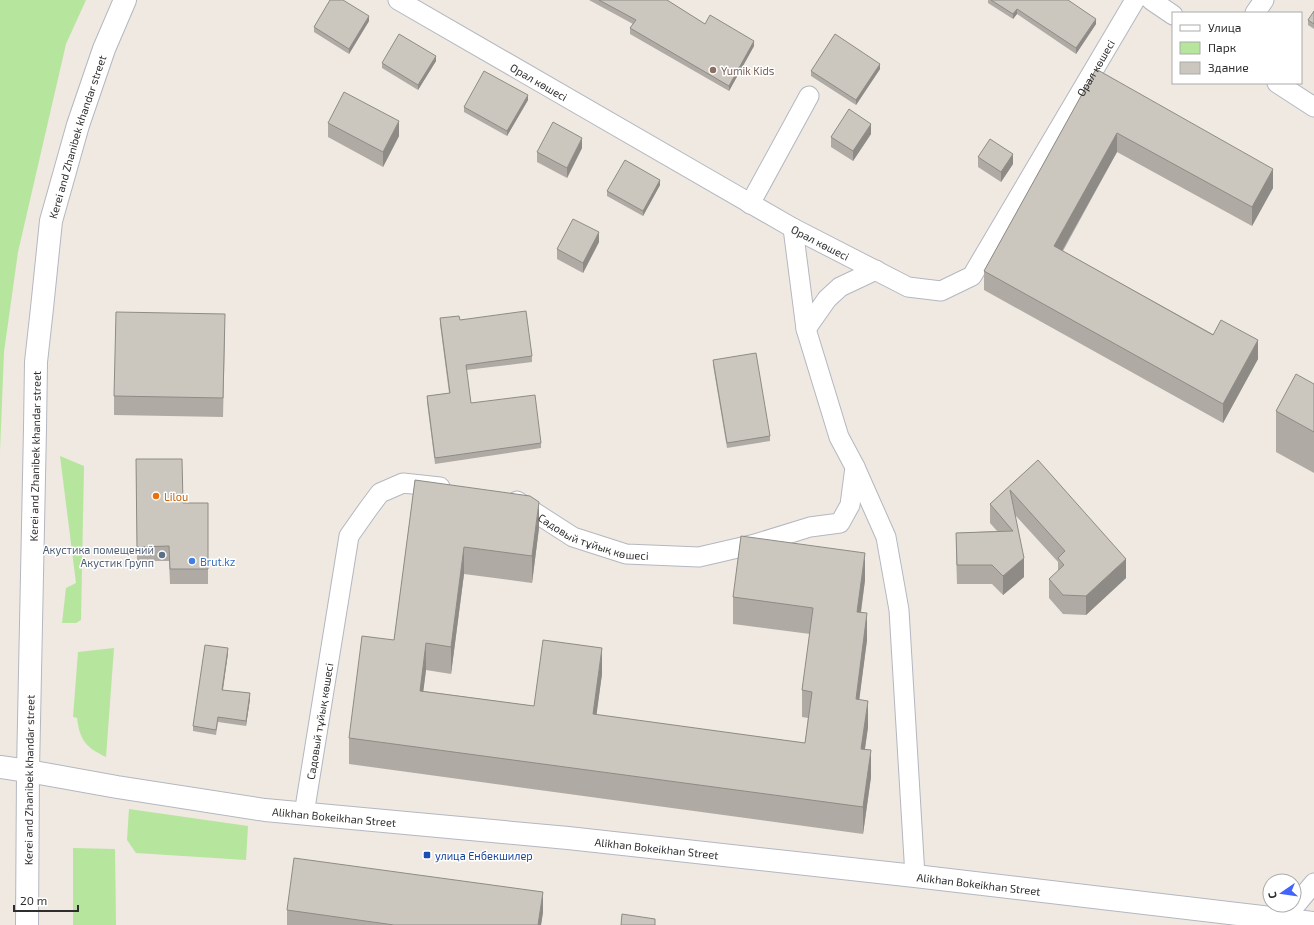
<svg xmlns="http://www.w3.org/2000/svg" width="1314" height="925" font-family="'Exo 2',sans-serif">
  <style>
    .green { fill: #b6e59e }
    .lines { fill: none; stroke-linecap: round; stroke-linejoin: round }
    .minor-casing { stroke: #b4b7c1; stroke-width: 21 }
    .tertiary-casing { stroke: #b4b7c1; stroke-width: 24 }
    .secondary-casing { stroke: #b4b7c1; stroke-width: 24 }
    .minor { stroke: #fff; stroke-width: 19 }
    .tertiary { stroke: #fff; stroke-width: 22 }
    .secondary { stroke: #fff; stroke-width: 22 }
    .wall { fill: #afaba4 }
    .shaded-wall { fill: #8e8b86 }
    .building { fill: #cbc7bf; stroke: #8e8b86 }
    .education-dot { fill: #8d6e63; stroke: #fff; stroke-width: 1.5 }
    .food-dot { fill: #e8710a; stroke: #fff; stroke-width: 1.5 }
    .service-dot { fill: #5c6f8a; stroke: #fff; stroke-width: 1.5 }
    .shop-dot { fill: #3f7fe0; stroke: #fff; stroke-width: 1.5 }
    .transit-dot { fill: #1a4fb4; stroke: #fff; stroke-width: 1.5 }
    .labels { text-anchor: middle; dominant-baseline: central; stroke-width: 3; stroke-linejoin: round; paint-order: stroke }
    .street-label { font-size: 11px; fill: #2e2e2e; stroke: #fff }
    .education-label { font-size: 11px; fill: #785e54; stroke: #fff; text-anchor: start }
    .food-label { font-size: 11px; fill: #c56008; stroke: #fff; text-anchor: start }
    .service-label { font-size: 11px; fill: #4e5e75; stroke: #fff; text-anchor: end }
    .shop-label { font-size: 11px; fill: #366cbe; stroke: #fff; text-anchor: start }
    .transit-label { font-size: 11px; fill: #164399; stroke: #fff; text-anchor: start }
  </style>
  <rect width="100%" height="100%" fill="#efe9e1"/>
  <!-- green -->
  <path class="green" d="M0,0h86l-20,44 -48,208 -14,100 -4,99z
    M60,456l24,10 -3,154 -5,3h-14l4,-35 10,-5z
    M114,648l-8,109c-21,-10 -26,-17 -29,-39l-4,-1 5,-65z
    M129,809l119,17 -2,34 -110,-7 -9,-13z
    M73,848l42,1 1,76h-43z"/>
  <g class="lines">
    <!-- minor casing -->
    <g class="minor-casing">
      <g id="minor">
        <path id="s1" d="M398,0l395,228 115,59 33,4 31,-15 163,-276"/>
        <path d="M1151,0l22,15"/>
        <path d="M1255,13l9,-13"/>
        <path d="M1277,83l37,24"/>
        <path d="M750,204l59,-108"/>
        <path d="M806,329l21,-30 13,-12 36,-17"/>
        <path d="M855,467l31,70 13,73 16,266"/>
        <path id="s2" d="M517,501l56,36 53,17 73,3 56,-13 55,-17 30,-4 10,-18 5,-38 -16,-30 -33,-108 -13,-101"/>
        <path id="s3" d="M304,814l45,-278 19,-27 12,-16 23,-10 37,4"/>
        <path d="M1284,919l30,-36"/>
      </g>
    </g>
    <!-- tertiary casing -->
    <g class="tertiary-casing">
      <g id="tertiary">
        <path id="s4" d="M0,767l28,4 89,16 148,23 303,28 347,38 399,47"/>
      </g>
    </g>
    <!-- secondary casing -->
    <g class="secondary-casing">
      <g id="secondary">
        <path id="s5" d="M27,925l1,-154 7,-343 1,-66 6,-54 9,-87 27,-96 26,-76 21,-49"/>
      </g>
    </g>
    <!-- minor -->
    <use href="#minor" class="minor"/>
    <!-- tertiary -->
    <use href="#tertiary" class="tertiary"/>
    <!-- secondary -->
    <use href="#secondary" class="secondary"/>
  </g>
  <!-- wall -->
  <path class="wall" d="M589,0h78l38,24 49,22 -25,45 -99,-57v-6l3,-4z
    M988,0h80l28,24 -20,30 -59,-40 -4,5 -25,-16z
    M1314,11v18l-6,-4v-5z
    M369,21l-20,33 -35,-22v-5z
    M436,61l-18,29 -36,-22v-5z
    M880,69l-24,36 -45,-29v-5z
    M1096,69l177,119 -21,38 -135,-74 -54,99 195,108 -35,64 -239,-133v-19z
    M528,100l-21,36 -43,-24v-5z
    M328,123l71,13 -16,31 -55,-30z
    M871,134l-18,27 -22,-14v-10z
    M582,148l-15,30 -30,-16v-10z
    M978,157l35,7 -12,18 -23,-15z
    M660,185l-17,31 -36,-20v-5z
    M599,242l-16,31 -26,-14v-10z
    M440,318l20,2 72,36v6l-66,8 5,33 70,40v5l-106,16 -8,-62v-6l22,-3 -9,-69z
    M225,333l-2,84 -109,-2v-19z
    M713,360l57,76v5l-43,7 -14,-83z
    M1314,384v89l-38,-21v-41z
    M136,459l47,44h25v81h-38l-1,-23h-32z
    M1038,460l88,118 -40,37 -23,-1 -14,-16v-19l9,-8v-9l-43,-47 9,62 -21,18 -11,-11h-35l-1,-32v-19l41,-2 -7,-8v-19z
    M415,480l124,48 -7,55 -68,-9 -13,100 -25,-4 -3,21 111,15 68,-32 -6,41 209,28 3,-25 -6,-1v-27l8,-56 -77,-10v-27l132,-17 -4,33 6,27 -8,59 9,28 -3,22 6,28 -8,57 -514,-70v-26l45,-98z
    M228,653l-5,37 27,9 -4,27 -28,-4 -2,13 -23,-4v-5z
    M287,910l256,2 -2,13h-254z"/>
  <!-- shaded-wall -->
  <path class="shaded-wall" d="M1017,9v5l-4,5v-5z
    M369,16v5l-20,33v-5z
    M1096,19v5l-20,30v-6z
    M754,41v5l-25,45v-5z
    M436,56v5l-18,29v-5z
    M880,64v5l-24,36v-5z
    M528,95v5l-21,36v-5z
    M399,121v15l-16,31v-15z
    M871,124v10l-18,27v-10z
    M1117,133v19l-63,113v-19z
    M582,138v10l-15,30v-10z
    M1013,154v10l-12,18v-10z
    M1273,169v19l-21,38v-19z
    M660,180v5l-17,31v-5z
    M599,232v10l-16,31v-10z
    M1258,340v19l-35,64v-19z
    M539,502v26l-7,55v-27z
    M464,547v27l-13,100v-27z
    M865,553v27l-8,59v-27z
    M1024,558v19l-21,18v-19z
    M1126,559v19l-40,37v-19z
    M867,613v27l-11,85v-26z
    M426,643v27l-6,48v-27z
    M228,648v5l-6,42v-5z
    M602,648v26l-9,67v-27z
    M250,693v6l-4,27v-5z
    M868,701v26l-7,49v-27z
    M871,750v27l-8,57v-27z
    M543,892v20l-2,13h-3z"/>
  <!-- building -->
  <path class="building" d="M330,0h13l26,16 -20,33 -35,-22z
    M599,0h68l38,24 5,-9 44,26 -25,45 -99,-58 6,-8z
    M991,0h77l28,19 -20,29 -59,-39 -4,5z
    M1314,11v13l-6,-4z
    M399,34l37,22 -18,29 -36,-22z
    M835,34l45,30 -24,36 -45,-29z
    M1096,69l177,100 -21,38 -135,-74 -63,113 159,89 8,-15 37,20 -35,64 -239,-133z
    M484,71l44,24 -21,36 -43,-24z
    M344,92l55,29 -16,31 -55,-29z
    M849,109l22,15 -18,27 -22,-14z
    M553,122l29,16 -15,30 -30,-16z
    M990,139l23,15 -12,18 -23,-15z
    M625,160l35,20 -17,31 -36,-20z
    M573,219l26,13 -16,31 -26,-14z
    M526,311l6,45 -66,9 5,38 64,-8 6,48 -106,15 -8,-62 23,-3 -10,-75 19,-2 1,4z
    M116,312l109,2 -2,84 -109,-2z
    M756,353l14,83 -43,7 -14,-83z
    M1296,374l18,10v48l-38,-21z
    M136,459h46l1,44h25v66h-38l-1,-23 -32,1z
    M1038,460l88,99 -40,37 -23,-1 -14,-16 15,-14 -6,-7 7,-7 -55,-61 14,68 -21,18 -11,-11h-35l-1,-32 57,-2 -23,-27z
    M415,480l115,16 9,6 -7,54 -68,-9 -13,100 -25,-4 -6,48 114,15 9,-66 59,8 -9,66 212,29 7,-51 -10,-2 11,-82 -80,-11 8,-61 124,17 -8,59 10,1 -11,86 12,2 -7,48 10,1 -8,57 -514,-69 13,-102 32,4z
    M205,645l23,3 -6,42 28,3 -4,28 -28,-4 -2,13 -23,-4z
    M294,858l249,34 -5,33h-144l-107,-15z
    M622,914l33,5v6h-34z"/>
  <!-- markers -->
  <circle class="education-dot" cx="713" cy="70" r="4"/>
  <circle class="food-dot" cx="156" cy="496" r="4"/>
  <circle class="service-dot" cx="162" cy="555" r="4"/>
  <circle class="shop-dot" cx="192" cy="561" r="4"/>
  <rect class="transit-dot" x="423" y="851" width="8" height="8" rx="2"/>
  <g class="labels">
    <!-- street labels -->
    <g class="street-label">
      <text stroke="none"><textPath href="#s1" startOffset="895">Орал көшесі</textPath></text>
      <text stroke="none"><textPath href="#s1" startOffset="163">Орал көшесі</textPath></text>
      <text stroke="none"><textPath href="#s5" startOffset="793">Kerei and Zhanibek khandar street</textPath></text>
      <text stroke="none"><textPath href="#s1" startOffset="487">Орал көшесі</textPath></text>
      <text stroke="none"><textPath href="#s5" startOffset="469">Kerei and Zhanibek khandar street</textPath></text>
      <text stroke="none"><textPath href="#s2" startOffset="86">Садовый тұйық көшесі</textPath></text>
      <text stroke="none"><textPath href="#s3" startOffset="94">Садовый тұйық көшесі</textPath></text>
      <text stroke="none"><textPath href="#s5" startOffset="145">Kerei and Zhanibek khandar street</textPath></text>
      <text stroke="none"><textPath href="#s4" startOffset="338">Alikhan Bokeikhan Street</textPath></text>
      <text stroke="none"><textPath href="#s4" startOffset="662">Alikhan Bokeikhan Street</textPath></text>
      <text stroke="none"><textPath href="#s4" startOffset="986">Alikhan Bokeikhan Street</textPath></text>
    </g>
    <!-- education labels -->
    <g class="education-label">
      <text x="721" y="70">Yumik Kids</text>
    </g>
    <!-- food labels -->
    <g class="food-label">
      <text x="164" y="496">Lilou</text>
    </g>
    <!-- service labels -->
    <g class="service-label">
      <text x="154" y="549">Акустика помещений<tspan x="154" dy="13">Акустик Групп</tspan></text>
    </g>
    <!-- shop labels -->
    <g class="shop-label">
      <text x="200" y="561">Brut.kz</text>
    </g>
    <!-- transit labels -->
    <g class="transit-label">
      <text x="435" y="855">улица Енбекшилер</text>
    </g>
  </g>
  <!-- legend -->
  <rect x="1172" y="12" width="130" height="72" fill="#ffffff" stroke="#ababab"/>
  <rect x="1180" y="25" width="20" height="6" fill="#ffffff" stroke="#ababab"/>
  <text x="1208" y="32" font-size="12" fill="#2e2e2e">Улица</text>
  <rect x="1180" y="42" width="20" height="12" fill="#b6e59e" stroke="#ababab"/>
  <text x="1208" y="52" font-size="12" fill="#2e2e2e">Парк</text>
  <rect x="1180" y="62" width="20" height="12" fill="#cbc7bf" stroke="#ababab"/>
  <text x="1208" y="72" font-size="12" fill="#2e2e2e">Здание</text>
  <!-- north arrow -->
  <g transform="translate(1282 893) rotate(257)"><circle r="19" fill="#ffffff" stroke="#ababab"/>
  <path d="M0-3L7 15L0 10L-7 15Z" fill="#4264fb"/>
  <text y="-6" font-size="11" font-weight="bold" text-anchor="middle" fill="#2e2e2e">С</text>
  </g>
  <!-- scale -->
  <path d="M14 905v6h64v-6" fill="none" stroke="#2e2e2e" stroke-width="2"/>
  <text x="20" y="905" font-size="12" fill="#2e2e2e" stroke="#ffffff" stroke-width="3" paint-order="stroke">20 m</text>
</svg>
